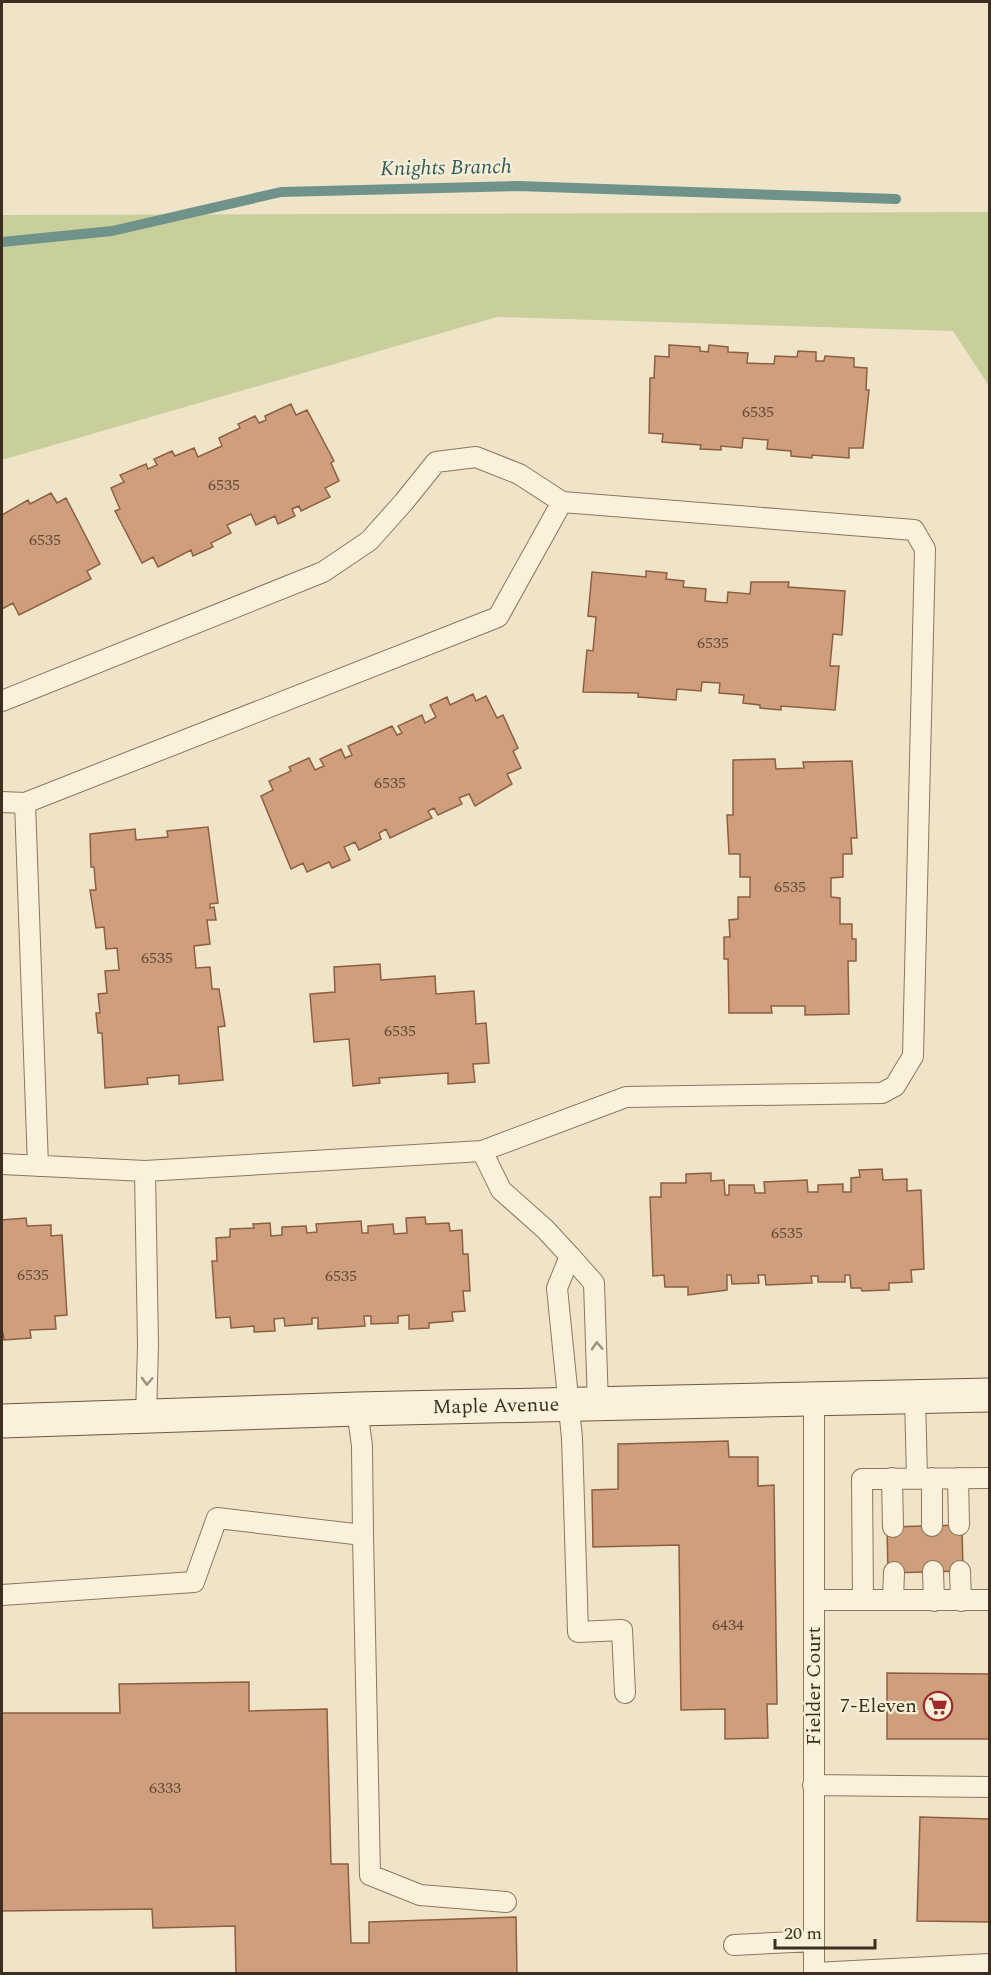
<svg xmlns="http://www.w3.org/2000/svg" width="991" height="1975" font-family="Spectral,serif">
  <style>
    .green { fill: #c9cf9b }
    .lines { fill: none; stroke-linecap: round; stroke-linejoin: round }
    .stream { stroke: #6f938a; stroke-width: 10 }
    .building { fill: #cf9f7d; stroke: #8d5f41; stroke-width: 1.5 }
    .lane-casing { stroke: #8d765c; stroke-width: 22 }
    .secondary-casing { stroke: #6f573f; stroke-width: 35 }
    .lane { stroke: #faf1dc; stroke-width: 20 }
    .secondary { stroke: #faf1dc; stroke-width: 33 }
    .oneway { stroke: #9c907e }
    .labels { text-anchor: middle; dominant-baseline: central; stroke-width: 4.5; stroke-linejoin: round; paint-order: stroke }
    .number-label { font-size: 16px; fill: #624a37 }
    .street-label { font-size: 20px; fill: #3d2e20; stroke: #f7eed8 }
    .poi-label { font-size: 20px; fill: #3d2e20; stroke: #f7eed8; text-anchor: end }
    .water-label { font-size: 21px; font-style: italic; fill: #2f5d5a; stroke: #f7eed8 }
  </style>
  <rect width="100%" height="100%" fill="#f0e4c8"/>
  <!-- green -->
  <path class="green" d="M989,212v174l-36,-55 -456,-14 -495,143v-245z"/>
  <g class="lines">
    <!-- stream -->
    <path class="stream" d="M2,242l110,-11 169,-39 237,-6 378,13"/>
  </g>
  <!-- building -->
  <path class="building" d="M669,345l31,2v4l8,1 1,-7 19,2v5l20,1 -1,10 27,1 1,-8 22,1 1,-6 18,1v9h8l1,-5 29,2v9l13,1 -1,22h3l-6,58h-14v10l-37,-3v3l-21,-2v-5l-24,-2 1,-9 -25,-2 -1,10 -21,-2v4l-21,-1 1,-4 -39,-3 1,-8 -14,-1 1,-55h4l1,-22 14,1z
    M291,404l5,11 11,-5 27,51 -3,2 8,18 -14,7 5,9 -29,14 -2,-5 -7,3 3,7 -17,8 -3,-8 -19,9 -5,-11 -24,11 4,8 -20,10 2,4 -20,9 -2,-6 -33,17 -5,-10 -11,6 -27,-52 5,-2 -9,-21 13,-6 -4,-7 26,-11 2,5 9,-4 -3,-6 18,-8 3,5 19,-8 4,9 24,-11 -3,-8 21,-10 -2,-4 17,-8 4,7 7,-3 -1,-4z
    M51,493l6,10 9,-5 34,66 -13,7 4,8 -72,36 -6,-12 -11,6v-94l26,-15 2,4z
    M646,571l21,2 -1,6 18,2 -1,6 23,2 -1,12 22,2 1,-11 22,2 1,-12h38l-1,5 57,4 -3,44 -9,-1 -3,32h9l-4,44 -54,-4v4l-21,-2v-3l-17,-2 1,-8 -25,-2 1,-10 -18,-1 -1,9 -24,-2 -1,11 -38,-3v-4l-55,-1 4,-42 6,1 3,-34 -8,-1 4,-44 54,5z
    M473,694l3,7 10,-5 11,22 6,-3 15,33 -5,3 8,17 -14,6 5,10 -37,22 -6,-12 -10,4 3,6 -24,11 -4,-7 -6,3 4,7 -42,20 -4,-9 -7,4 2,6 -22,11 -4,-8 -11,5 6,13 -18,8 -3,-6 -22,10 -4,-9 -12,6 -30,-73 12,-6 -4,-9 22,-10 -2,-4 20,-9 6,12 9,-4 -4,-7 21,-10 4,9 7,-3 -4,-9 44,-20 5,9 5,-2 -4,-7 24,-11 3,8 11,-6 -6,-12 17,-8 3,8z
    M775,759l1,10 28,-1 -1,-6 49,-1 5,77h-6l1,16h-9v23l-12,1v19l9,1v26h12v15h4v22h-8l1,53 -44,1v-9h-34l1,7h-43l-1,-54h-4v-22h6l-1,-17 9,-1v-22h12v-20h-10v-23h-11l-2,-39h6v-55z
    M208,827l10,76 -8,1v4l4,-1 2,13h-9l3,24 -16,2 2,22 14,-1 2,22h7l6,37 -7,1 5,53 -44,4v-9l-32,3 1,6 -43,4 -3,-55h-4l-2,-20h4l-2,-19 9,-1 -2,-22 14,-1 -2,-22 -11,1 -2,-22 -8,1 -6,-38h6l-2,-23h-3l-1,-33 45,-5 1,11 32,-3 -1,-6z
    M380,964l1,16 54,-4 1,18 38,-3 2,33 10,-1 3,40 -16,1 2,18 -27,2v-11l-69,5 1,5 -27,3 -4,-47 -35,3 -4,-48 25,-2 -1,-25z
    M882,1169l1,11 24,-1v12l14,-1 3,79 -13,1 1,12 -23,1v7l-27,1 -1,-3h-10l-1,-13h-5v7h-27v-6h-7l1,7 -46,2 -1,-10h-7l1,8 -27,1 -1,-9h-4v15l-39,5v-8h-23l-1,-12 -11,1 -3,-79h11v-14h25v-9l25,-1v8l13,-1 1,15h4v-10h25l1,8h10l-1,-11 43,-2 1,12h10v-7l25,-1v8h8v-14l9,-1 -1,-7z
    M425,1217l1,7 23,-1 1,8 12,-1 1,24h5l2,37h-7l2,20 -13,1 1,9 -24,2v5l-20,1v-14l-11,1v7l-27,1v-8h-7l1,10 -47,3v-11h-6v6l-27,2 -1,-8 -10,1 1,12 -21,1v-6l-23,2 -1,-11 -14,1 -4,-57h5l-1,-23 14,-1v-8l24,-1 -1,-4 17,-1 1,13 11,-1v-8l24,-1 1,7 10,-1 -1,-8 45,-3 1,12h6v-7l25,-2 1,10 13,-1 -1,-15z
    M26,1218l1,8 24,-1v11l11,-1 5,80 -12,1 1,13 -26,1 1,8 -27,2 -1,-7h-1v-113z
    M728,1441l1,16h29v29l16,-1 3,219h-10l1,34 -43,1v-30l-44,1 -2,-165 -86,2 -1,-57 26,-1v-45z
    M962,1525l1,46 -75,2 -1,-46z
    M887,1673l103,1v65h-103z
    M249,1682v29l78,-2 4,155h17l3,79h18v-21l147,-5 1,57h-281l-1,-48 -82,2 -1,-19 -150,2v-198h118l-1,-29z
    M920,1817l70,2v103l-73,-1z"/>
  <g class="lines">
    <!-- lane casing -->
    <g class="lane-casing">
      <path id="lane" d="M2,701l321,-129 46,-31 34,-38 33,-41 40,-5 43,17 43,28 352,28 11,19 -12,507 -18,30 -13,7 -256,4 -144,54 -337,20 -143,-7
        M2,802l23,1
        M482,1151l19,39 44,39 25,27
        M38,1166l-13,-363 473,-186 64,-115
        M145,1171l3,174 -2,73
        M915,1397l2,81
        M814,1399v575
        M598,1405l-4,-122 -24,-27 -13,32 15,150 6,194 44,-2 3,63
        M892,1478l1,49
        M932,1478v48
        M958,1478l1,47
        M363,1535l7,340 50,20 86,7
        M933,1571l1,30
        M960,1571l1,30
        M2,1595l192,-13 23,-64 146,17 -1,-89 -5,-37
        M814,1600h176
        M863,1600l-1,-121 128,-1
        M893,1600l1,-28
        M813,1785l177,2
        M734,1945l80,-4
        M814,1973l176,-9"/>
    </g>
    <!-- secondary casing -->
    <g class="secondary-casing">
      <g id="secondary">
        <path id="s1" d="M2,1421l355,-12 633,-14"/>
      </g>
    </g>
    <!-- lane -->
    <use href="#lane" class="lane"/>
    <!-- secondary -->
    <use href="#secondary" class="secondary"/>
  </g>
  <!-- one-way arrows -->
  <defs><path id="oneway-chevron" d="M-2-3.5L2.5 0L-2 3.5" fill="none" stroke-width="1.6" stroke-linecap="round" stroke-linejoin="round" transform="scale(1.5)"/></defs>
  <g class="oneway">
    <use href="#oneway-chevron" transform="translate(597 1346) rotate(-93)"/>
    <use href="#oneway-chevron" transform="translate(147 1381) rotate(92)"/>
  </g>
  <!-- icons -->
  <defs>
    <g id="supermarket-ring" transform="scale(1.5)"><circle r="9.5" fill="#f7eed8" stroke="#9e2a2b" stroke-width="1.5"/><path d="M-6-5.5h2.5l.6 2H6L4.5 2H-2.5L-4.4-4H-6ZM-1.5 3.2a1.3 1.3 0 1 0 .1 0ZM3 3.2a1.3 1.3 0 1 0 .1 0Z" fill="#9e2a2b"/></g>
  </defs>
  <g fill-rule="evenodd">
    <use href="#supermarket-ring" x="938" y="1706"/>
  </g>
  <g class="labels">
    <!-- number labels -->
    <g class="number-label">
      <text x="758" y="412">6535</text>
      <text x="224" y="485">6535</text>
      <text x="45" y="540">6535</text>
      <text x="713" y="643">6535</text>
      <text x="390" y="783">6535</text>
      <text x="790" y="887">6535</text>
      <text x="157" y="958">6535</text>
      <text x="400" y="1031">6535</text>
      <text x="787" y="1233">6535</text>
      <text x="33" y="1275">6535</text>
      <text x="341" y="1276">6535</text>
      <text x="728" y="1625">6434</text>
      <text x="165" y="1788">6333</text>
    </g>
    <!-- street labels -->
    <g class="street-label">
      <text stroke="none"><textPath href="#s1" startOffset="494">Maple Avenue</textPath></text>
      <text transform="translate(814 1686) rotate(-90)">Fielder Court</text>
    </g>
    <!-- poi labels -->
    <g class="poi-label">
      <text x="917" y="1706">7-Eleven</text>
    </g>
    <!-- water labels -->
    <g class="water-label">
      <text transform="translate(446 168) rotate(-1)">Knights Branch</text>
    </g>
  </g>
  <!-- border -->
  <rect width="991" height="1975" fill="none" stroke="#3d2e20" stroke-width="6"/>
  <!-- scale -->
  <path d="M775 1939v9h100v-9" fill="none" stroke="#3d2e20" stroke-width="3"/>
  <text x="784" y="1939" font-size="18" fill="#3d2e20" stroke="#f7eed8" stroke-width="4.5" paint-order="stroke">20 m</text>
</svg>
